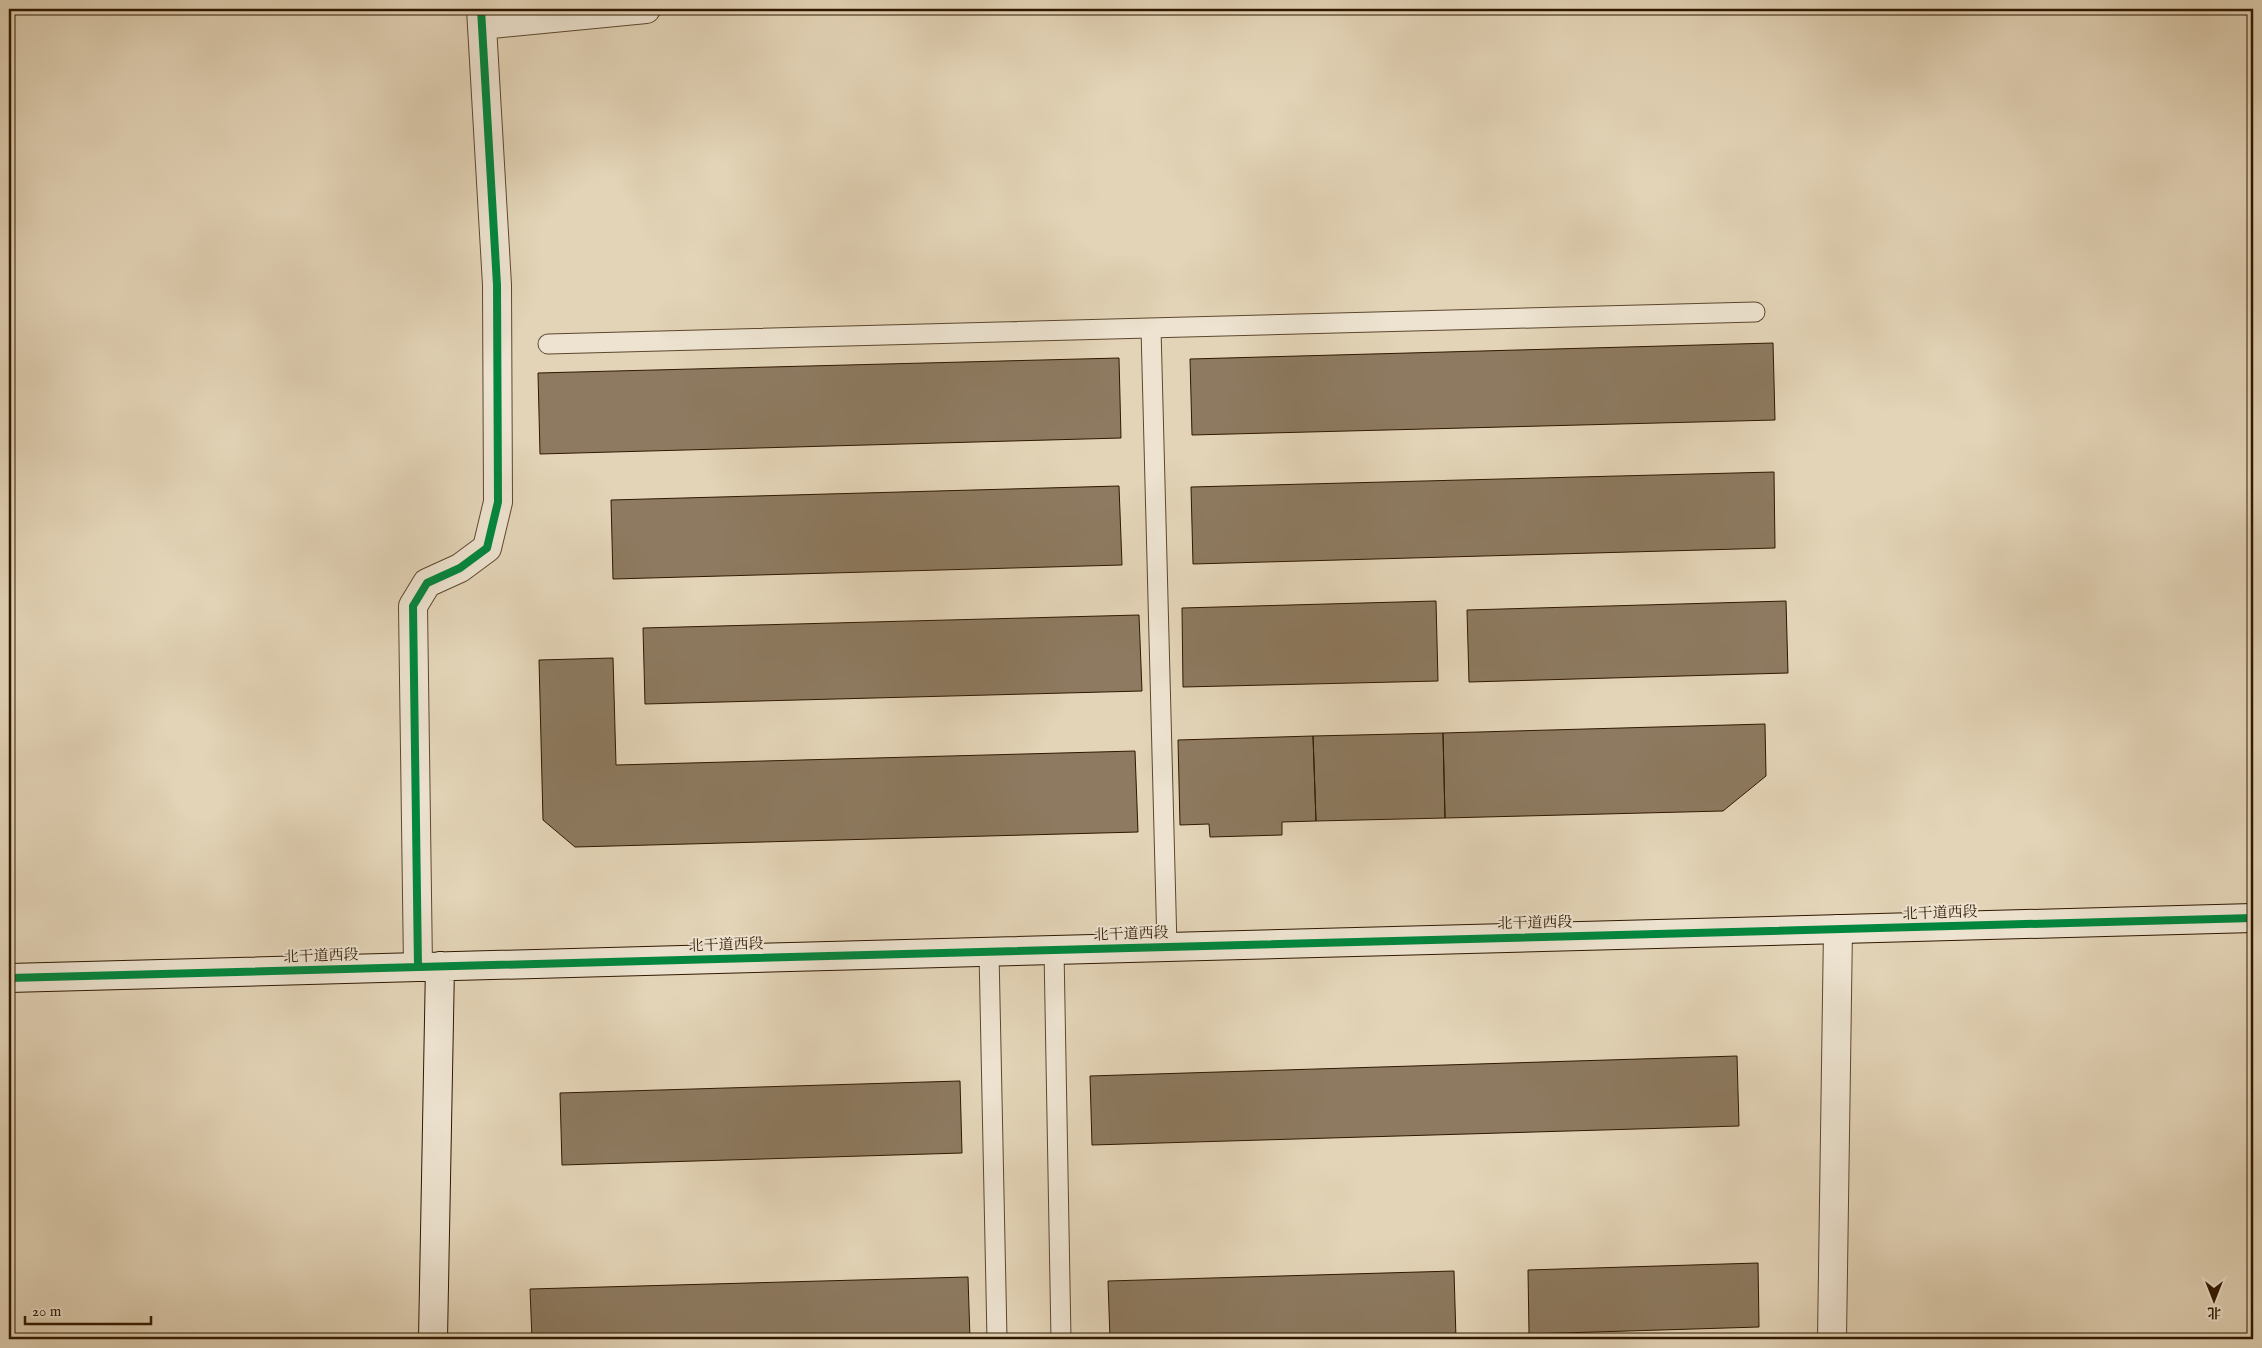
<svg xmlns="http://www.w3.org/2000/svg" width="2262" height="1348" font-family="'IM FELL English','Noto Serif SC',serif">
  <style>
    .building { fill: #8d7a60; stroke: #301801 }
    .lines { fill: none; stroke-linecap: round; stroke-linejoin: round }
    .lane-casing { stroke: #5d472e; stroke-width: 21 }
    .street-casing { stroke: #5d472e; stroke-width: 30 }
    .secondary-casing { stroke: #301801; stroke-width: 30 }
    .lane { stroke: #ede3d0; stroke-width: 19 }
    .street { stroke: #ede3d0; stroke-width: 28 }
    .secondary { stroke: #ede3d0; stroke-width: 28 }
    .cycleway-casing { stroke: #ede3d0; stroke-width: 11 }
    .cycleway { stroke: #00873e; stroke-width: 8 }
    .labels { text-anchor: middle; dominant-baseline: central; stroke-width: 4; stroke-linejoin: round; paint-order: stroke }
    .street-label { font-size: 15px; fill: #301801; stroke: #ede3d0 }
  </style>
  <rect width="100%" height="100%" fill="#e3d4b7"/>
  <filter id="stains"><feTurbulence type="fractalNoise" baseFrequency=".004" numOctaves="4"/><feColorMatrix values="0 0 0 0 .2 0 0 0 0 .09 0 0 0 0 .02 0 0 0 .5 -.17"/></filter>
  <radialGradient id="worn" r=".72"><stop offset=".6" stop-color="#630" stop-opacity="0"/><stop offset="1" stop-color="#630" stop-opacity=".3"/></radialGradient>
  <!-- building -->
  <path class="building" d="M1773,343l2,77 -583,15 -2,-76z
    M1119,358l2,80 -581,16 -2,-81z
    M1774,472l1,76 -582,16 -2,-77z
    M1119,486l3,79 -509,14 -2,-79z
    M1436,601l2,80 -255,6 -1,-79z
    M1786,601l2,72 -319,9 -2,-72z
    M1139,615l3,76 -497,13 -2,-76z
    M613,658l3,107 519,-14 3,81 -563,15 -32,-27 -4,-160z
    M1765,724l1,52 -43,35 -278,7 -2,-85z
    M1443,733l2,85 -129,3 -3,-85z
    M1313,736l3,85 -34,1v13l-72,2 -1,-13 -29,1 -2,-85z
    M1737,1056l2,70 -647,19 -2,-69z
    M960,1081l2,72 -400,12 -2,-72z
    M1758,1263l1,64 -230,7 -1,-64z
    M1454,1271l2,68h-346l-2,-58z
    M968,1277l2,62h-438l-2,-50z"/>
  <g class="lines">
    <!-- lane casing -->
    <g class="lane-casing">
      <path id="lane" d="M1151,328l16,619
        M548,344l1207,-32
        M1054,950l7,389
        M989,952l8,387"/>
    </g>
    <!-- street casing -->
    <g class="street-casing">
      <path id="street" d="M482,25l164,-16
        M418,967l-5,-361 14,-23 33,-15 27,-20 11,-46 -1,-217 -16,-276
        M1832,1339l6,-410"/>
    </g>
    <!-- secondary casing -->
    <g class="secondary-casing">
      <path id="secondary" d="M9,978l2244,-60
        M433,1339l7,-373"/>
    </g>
    <!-- lane -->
    <use href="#lane" class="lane"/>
    <!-- street -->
    <use href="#street" class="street"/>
    <!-- secondary -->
    <use href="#secondary" class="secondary"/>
    <!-- cycleway casing -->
    <g class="cycleway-casing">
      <path id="cycleway" d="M418,967l-5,-361 14,-23 33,-15 27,-20 11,-46 -1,-217 -16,-276
        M9,978l2244,-60"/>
    </g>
    <!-- cycleway -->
    <use href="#cycleway" class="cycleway"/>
  </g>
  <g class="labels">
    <!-- street labels -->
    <g class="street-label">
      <text transform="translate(1940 913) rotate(-2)">北干道西段</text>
      <text transform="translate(1535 923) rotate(-1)">北干道西段</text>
      <text transform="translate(1131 934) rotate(-2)">北干道西段</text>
      <text transform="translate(726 945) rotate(-2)">北干道西段</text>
      <text transform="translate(321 956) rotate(-2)">北干道西段</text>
    </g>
  </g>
  <!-- margin -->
  <rect width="2262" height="1348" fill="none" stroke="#e3d4b7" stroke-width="30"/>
  <rect x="10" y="10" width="2242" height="1328" fill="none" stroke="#301801" stroke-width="2.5"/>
  <rect x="15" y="15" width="2232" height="1318" fill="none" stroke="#301801"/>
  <!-- north arrow -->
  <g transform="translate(2214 1300) rotate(180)" stroke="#ede3d0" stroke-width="4" paint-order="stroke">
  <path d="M0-4L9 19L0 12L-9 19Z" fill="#301801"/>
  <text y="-8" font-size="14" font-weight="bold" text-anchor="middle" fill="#301801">北</text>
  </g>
  <!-- scale -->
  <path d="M25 1316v8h126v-8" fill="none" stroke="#301801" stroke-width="2.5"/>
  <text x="32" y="1316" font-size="15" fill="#301801" stroke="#ede3d0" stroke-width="4" paint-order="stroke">20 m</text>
  <rect width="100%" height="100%" filter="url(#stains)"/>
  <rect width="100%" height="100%" fill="url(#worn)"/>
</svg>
